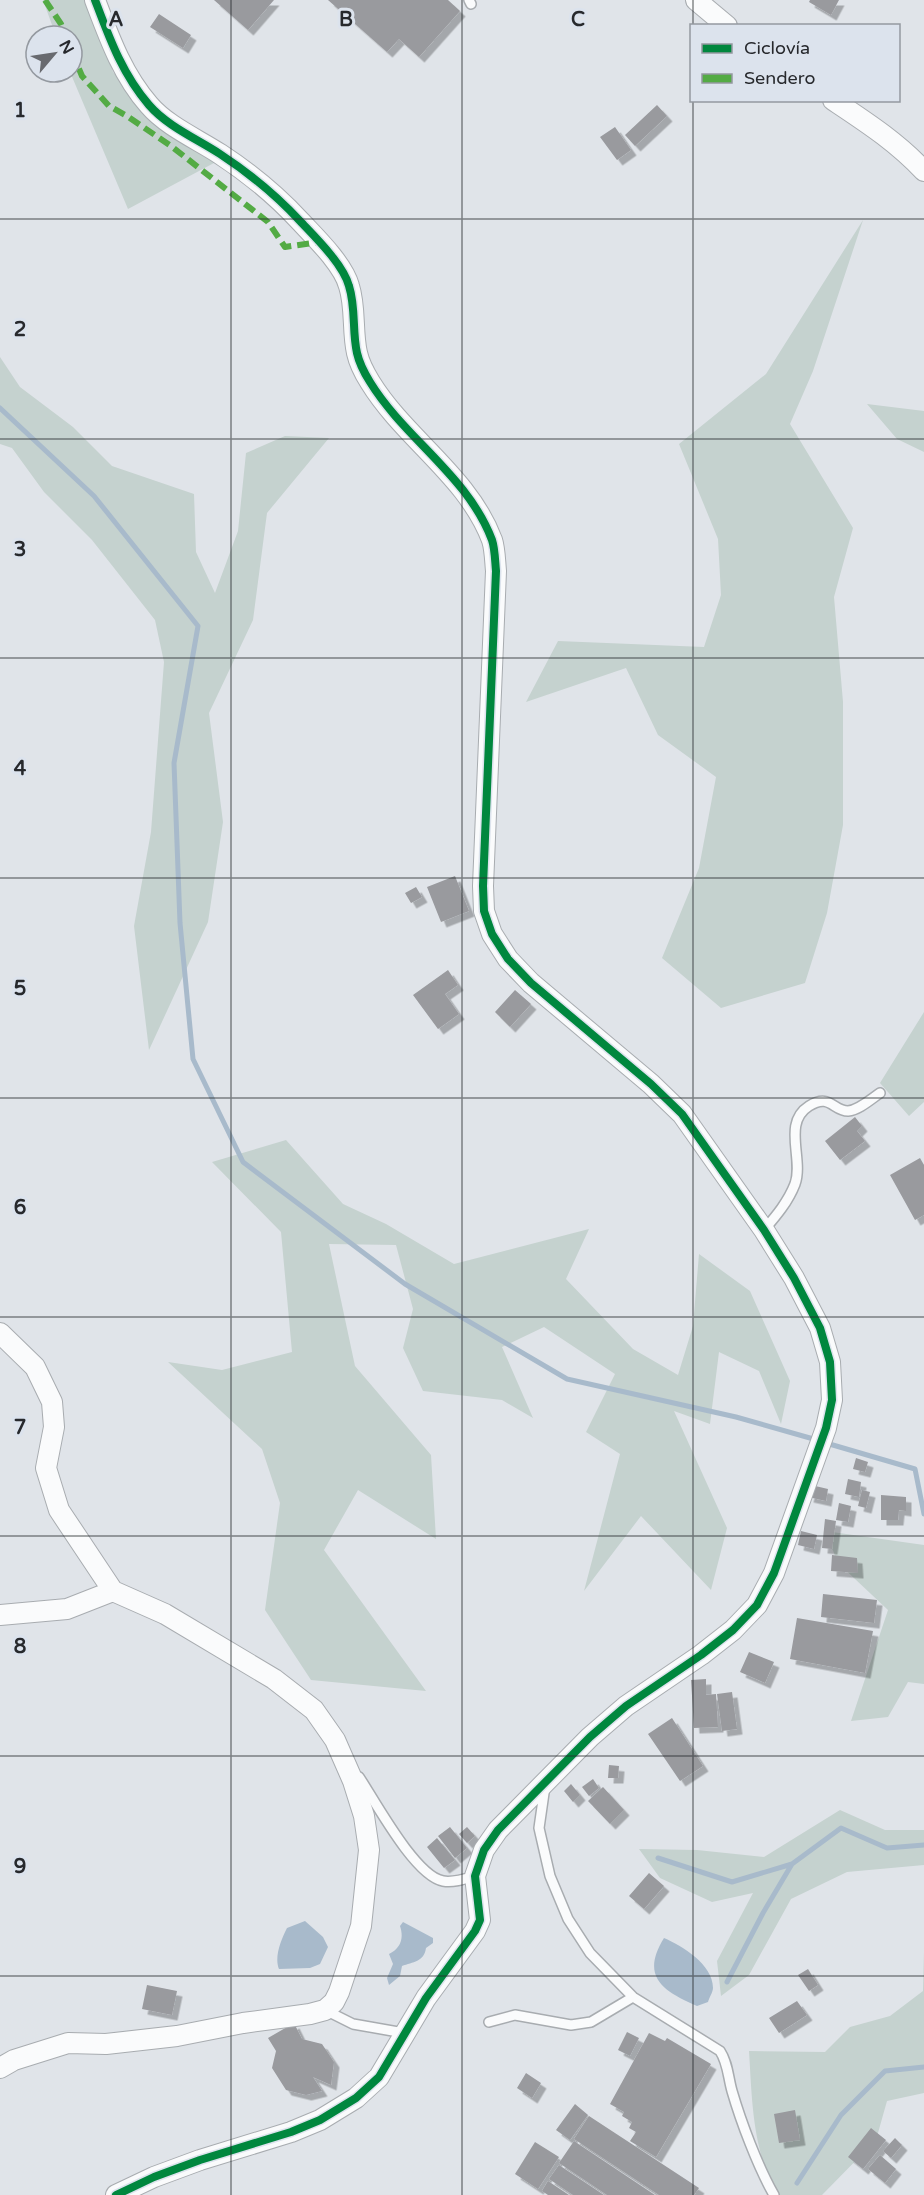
<svg xmlns="http://www.w3.org/2000/svg" width="924" height="2195" font-family="'Varela Round',sans-serif">
  <style>
    .green { fill: #c5d2cf }
    .water { fill: #a8bacb }
    .lines { fill: none; stroke-linecap: round; stroke-linejoin: round }
    .stream { stroke: #a8bacb; stroke-width: 5 }
    .building { fill: #999a9e; filter: url(#shadow) }
    .lane-casing { stroke: #a8acb0; stroke-width: 12 }
    .street-casing { stroke: #a8acb0; stroke-width: 22 }
    .lane { stroke: #fafbfc; stroke-width: 9 }
    .street { stroke: #fafbfc; stroke-width: 20 }
    .quiet { stroke: #53ab44; stroke-width: 6; stroke-dasharray: 12 6; stroke-linecap: butt }
    .cycleway-casing { stroke: #dce3ed; stroke-width: 11 }
    .cycleway { stroke: #00873e; stroke-width: 8 }
    .grid { fill: none; stroke: #27292d; stroke-width: 1.5; stroke-opacity: 0.55 }
    .grid-label { font-size: 20px; text-anchor: middle; font-weight: bold; fill: #27292d; stroke: #dce3ed; stroke-width: 6; stroke-linejoin: round; paint-order: stroke }
  </style>
  <defs>
    <filter id="shadow"><feDropShadow dx="5.5" dy="5.5" stdDeviation="0" flood-color="#0004"/></filter>
  </defs>
  <rect width="100%" height="100%" fill="#e0e4e9"/>
  <!-- green -->
  <path class="green" d="M43,0h47l23,72 34,34 80,50 -99,53 -58,-137h2v-36h-16z
    M863,220l-50,151 -23,53 63,104 -19,69 9,105v123l-16,88 -22,70 -84,25 -59,-50 37,-90 17,-91 -58,-42 -32,-67 -100,34 32,-61 146,6 17,-52 -3,-56 -39,-95 87,-70z
    M0,357l20,30 53,40 39,39 82,28 2,58 19,41 23,-62 8,-78 39,-17 44,2 -62,75 -14,107 -44,93 14,109 -15,100 -59,128 -15,-124 17,-94 13,-170 -9,-42 -63,-80 -48,-48 -32,-44 -12,-4z
    M867,404l57,7v41l-27,-13z
    M924,1012v90l-15,14 -29,-33z
    M286,1140l57,64 43,20 68,40 135,-35 -23,50 67,70 45,26 15,-49 6,-72 51,37 40,90 -9,43 -22,-53 -40,-19 -9,72 -36,-13 53,117 -16,62 -70,-74 -57,75 36,-137 -34,-22 29,-58 -71,-47 -42,20 31,71 -31,-18 -79,-9 -20,-43 10,-39 -17,-64 -67,-1 26,122 76,89 5,84 -78,-49 -34,60 102,141 -115,-11 -46,-70 15,-107 -18,-54 -94,-87 54,8 70,-18 -11,-120 -69,-70z
    M825,1531l99,14v139l-16,-2 -20,35 -37,4 37,-111 -50,-47z
    M840,1810l45,20h39v35l-77,7 -56,27 -42,76 -28,21 -4,-35 36,-68 -41,9 -52,-24 -21,-29 58,1 67,7z
    M924,1952v141l-37,8 -11,39 -54,55h-43c-27,-40 -27,-98 -30,-144l76,1 25,-25 40,-11 33,-25z"/>
  <!-- water -->
  <path class="water" d="M305,1921l18,16 5,10 -8,17 -10,4 -31,1c-5,-12 2,-29 8,-41z
    M403,1922l30,16v5l-7,5c-2,14 -13,14 -24,18l-2,10 -11,9 -2,-7 6,-14 -4,-10c12,-6 15,-16 11,-28z
    M664,1938c18,8 49,26 49,50 0,4 -4,10 -5,14l-11,4c-34,-15 -57,-29 -33,-68z"/>
  <g class="lines">
    <!-- stream -->
    <path class="stream" d="M0,408l94,88 104,130 -24,137 6,160 13,136 50,103 162,122 162,95 169,38 81,23
      M826,1443l89,26 9,45
      M658,1858l74,24 60,-18 49,-36 46,20 37,-3
      M727,1982l36,-69 29,-49
      M797,2183l44,-68 44,-44 39,-4"/>
  </g>
  <!-- building -->
  <path class="building" d="M214,0h60l-26,30z
    M328,0h120l12,11 -41,46 -20,-18 -12,13z
    M810,0h29l-8,15 -22,-13z
    M159,14l32,21 -8,13 -33,-21z
    M657,105l10,11 -32,30 -10,-11z
    M615,127l16,23 -14,10 -17,-23z
    M455,876l14,35 -28,11 -14,-35z
    M416,887l6,10 -11,6 -6,-10z
    M448,970l10,15 -13,9 14,20 -21,15 -25,-34z
    M515,990l16,14 -21,23 -15,-15z
    M855,1117l7,9 -5,5 8,10 -25,19 -15,-19z
    M920,1158l4,7v50l-9,5 -25,-45z
    M856,1458l12,4 -3,10 -12,-3z
    M848,1479l13,3 -2,15 -14,-3z
    M811,1485l17,4 -2,12 -18,-4z
    M862,1490l8,2 -4,16 -8,-2z
    M881,1495l25,2v14l-7,-1 -1,10h-17z
    M839,1503l12,3 -3,16 -12,-2z
    M825,1519l11,2 -4,28 -10,-1z
    M801,1531l16,4 -3,14 -16,-4z
    M832,1555l25,3 1,15 -27,-2z
    M823,1594l54,6 -3,23 -53,-6z
    M797,1618l76,13 -8,42 -75,-14z
    M749,1652l25,10 -9,21 -25,-11z
    M706,1679v16l10,-1 2,33 -24,1 -3,-48z
    M732,1692l5,37 -15,2 -5,-37z
    M672,1718l31,48 -23,15 -32,-47z
    M609,1765l10,1 -1,12h-10z
    M593,1779l6,9 -10,8 -7,-9z
    M571,1784l9,11 -7,7 -9,-11z
    M603,1787l21,23 -14,14 -22,-23z
    M450,1827l17,21 -12,10 -17,-22z
    M467,1827l8,9 -8,7 -8,-9z
    M437,1838l18,22 -11,8 -17,-21z
    M649,1873l15,13 -20,23 -15,-13z
    M808,1969l10,16 -9,6 -11,-16z
    M147,1985l30,6 -5,24 -30,-6z
    M797,2001l10,14 -28,18 -10,-15z
    M294,2023l8,16 20,5 12,18 -3,23 -18,-8 9,14 -16,4 -20,-5 -14,-22 4,-17 -8,-13z
    M627,2032l12,6 -9,18 -12,-6z
    M649,2033l16,8 2,-3 44,26 -55,93 -26,-16 6,-9 -7,-4 3,-6 -10,-6 2,-4 -14,-8z
    M526,2073l15,10 -9,15 -15,-10z
    M575,2104l13,11 -18,25 -14,-10z
    M795,2110l5,30 -21,3 -5,-29z
    M589,2116l110,72 -5,7h-35l-85,-56z
    M871,2128l15,12 -23,29 -15,-12z
    M895,2138l7,7 -11,13 -8,-7z
    M574,2141l81,54h-48l-48,-32z
    M535,2142l24,15 -21,32 -23,-15z
    M880,2155l16,14 -11,14 -17,-14z
    M559,2165l45,30h-31l-24,-16z
    M548,2181l21,14h-21l-6,-4z"/>
  <g class="lines">
    <!-- lane casing -->
    <g class="lane-casing">
      <path id="lane" d="M469,0l2,4
        M764,1230c12,-14 24,-28 31,-46 9,-25 -13,-61 14,-78 21,-13 24,5 39,5 11,-1 23,-12 32,-18
        M359,1777c16,24 56,99 84,104 10,2 22,-2 32,-5
        M545,1786l-6,42 11,48 18,43 22,34 43,44 87,54c8,12 8,26 12,40 9,31 26,76 42,104
        M325,2010l28,14 51,9
        M489,2022l26,-7 56,10 20,-3 42,-25"/>
    </g>
    <!-- street casing -->
    <g class="street-casing">
      <path id="street" d="M95,0c14,37 27,74 54,105 18,21 48,34 71,49 29,19 56,41 80,67 15,16 43,43 49,65 7,22 3,45 8,67 2,9 8,21 13,29 35,57 98,94 122,158 3,9 3,21 4,31l-13,315 1,25 8,23 16,25 23,24 120,101 31,30 82,116 30,48 26,50 10,34 2,38 -6,28 -52,145 -17,32 -24,25 -32,25 -75,51 -36,31 -92,93 -14,20 -9,26 5,44 -5,11 -49,67 -47,79 -23,21 -36,22 -29,12 -91,28 -46,17 -38,18
        M696,0l31,26
        M833,100c33,22 64,42 91,71
        M0,1333l35,34 17,35 2,25 -8,41 13,42 54,81
        M0,1615l67,-6 46,-18 52,23 109,65 40,31 21,30 18,41 11,35 5,34 -8,76 -22,66 -5,10 -9,8 -15,4 -67,9 -66,13 -71,8 -38,-1 -54,17 -14,8"/>
    </g>
    <!-- lane -->
    <use href="#lane" class="lane"/>
    <!-- street -->
    <use href="#street" class="street"/>
    <!-- quiet -->
    <path class="quiet" d="M45,0l16,24 5,12
      M72,52l10,24 27,30 18,10 44,30 97,76 17,25 34,-5"/>
    <!-- cycleway casing -->
    <g class="cycleway-casing">
      <path id="cycleway" d="M95,0c14,37 27,74 54,105 18,21 48,34 71,49 29,19 56,41 80,67 15,16 43,43 49,65 7,22 3,45 8,67 2,9 8,21 13,29 35,57 98,94 122,158 3,9 3,21 4,31l-13,315 1,25 8,23 16,25 23,24 120,101 31,30 82,116 30,48 26,50 10,34 2,38 -6,28 -52,145 -17,32 -24,25 -32,25 -75,51 -36,31 -92,93 -14,20 -9,26 5,44 -5,11 -49,67 -47,79 -23,21 -36,22 -29,12 -91,28 -46,17 -38,18"/>
    </g>
    <!-- cycleway -->
    <use href="#cycleway" class="cycleway"/>
  </g>
  <!-- grid -->
  <path class="grid" d="M231,0v2195M462,0v2195M693,0v26M693,100v2095M0,219h924M0,439h924M0,658h924M0,878h924M0,1098h924M0,1317h924M0,1536h924M0,1756h924M0,1976h924"/>
  <g class="grid-label">
    <text x="116" y="26">A</text>
    <text x="346" y="26">B</text>
    <text x="578" y="26">C</text>
    <text x="20" y="117">1</text>
    <text x="20" y="336">2</text>
    <text x="20" y="556">3</text>
    <text x="20" y="775">4</text>
    <text x="20" y="995">5</text>
    <text x="20" y="1214">6</text>
    <text x="20" y="1434">7</text>
    <text x="20" y="1653">8</text>
    <text x="20" y="1873">9</text>
  </g>
  <!-- legend -->
  <rect x="690" y="24" width="210" height="78" fill="#dce3ed" stroke="#9499a0" stroke-width="1.5"/>
  <rect x="702" y="44" width="30" height="9" fill="#00873e" stroke="#9499a0" stroke-width="1.5"/>
  <text x="744" y="54" font-size="18" fill="#27292d">Ciclovía</text>
  <rect x="702" y="74" width="30" height="9" fill="#53ab44" stroke="#9499a0" stroke-width="1.5"/>
  <text x="744" y="84" font-size="18" fill="#27292d">Sendero</text>
  <!-- north arrow -->
  <g transform="translate(54 54) rotate(61)"><circle r="28" fill="#dce3ed" stroke="#9499a0" stroke-width="1.5"/>
  <path d="M0-4.5L10 22L0 15L-10 22Z" fill="#686a6f"/>
  <text y="-9" font-size="16" font-weight="bold" text-anchor="middle" fill="#27292d">N</text>
  </g>
</svg>
